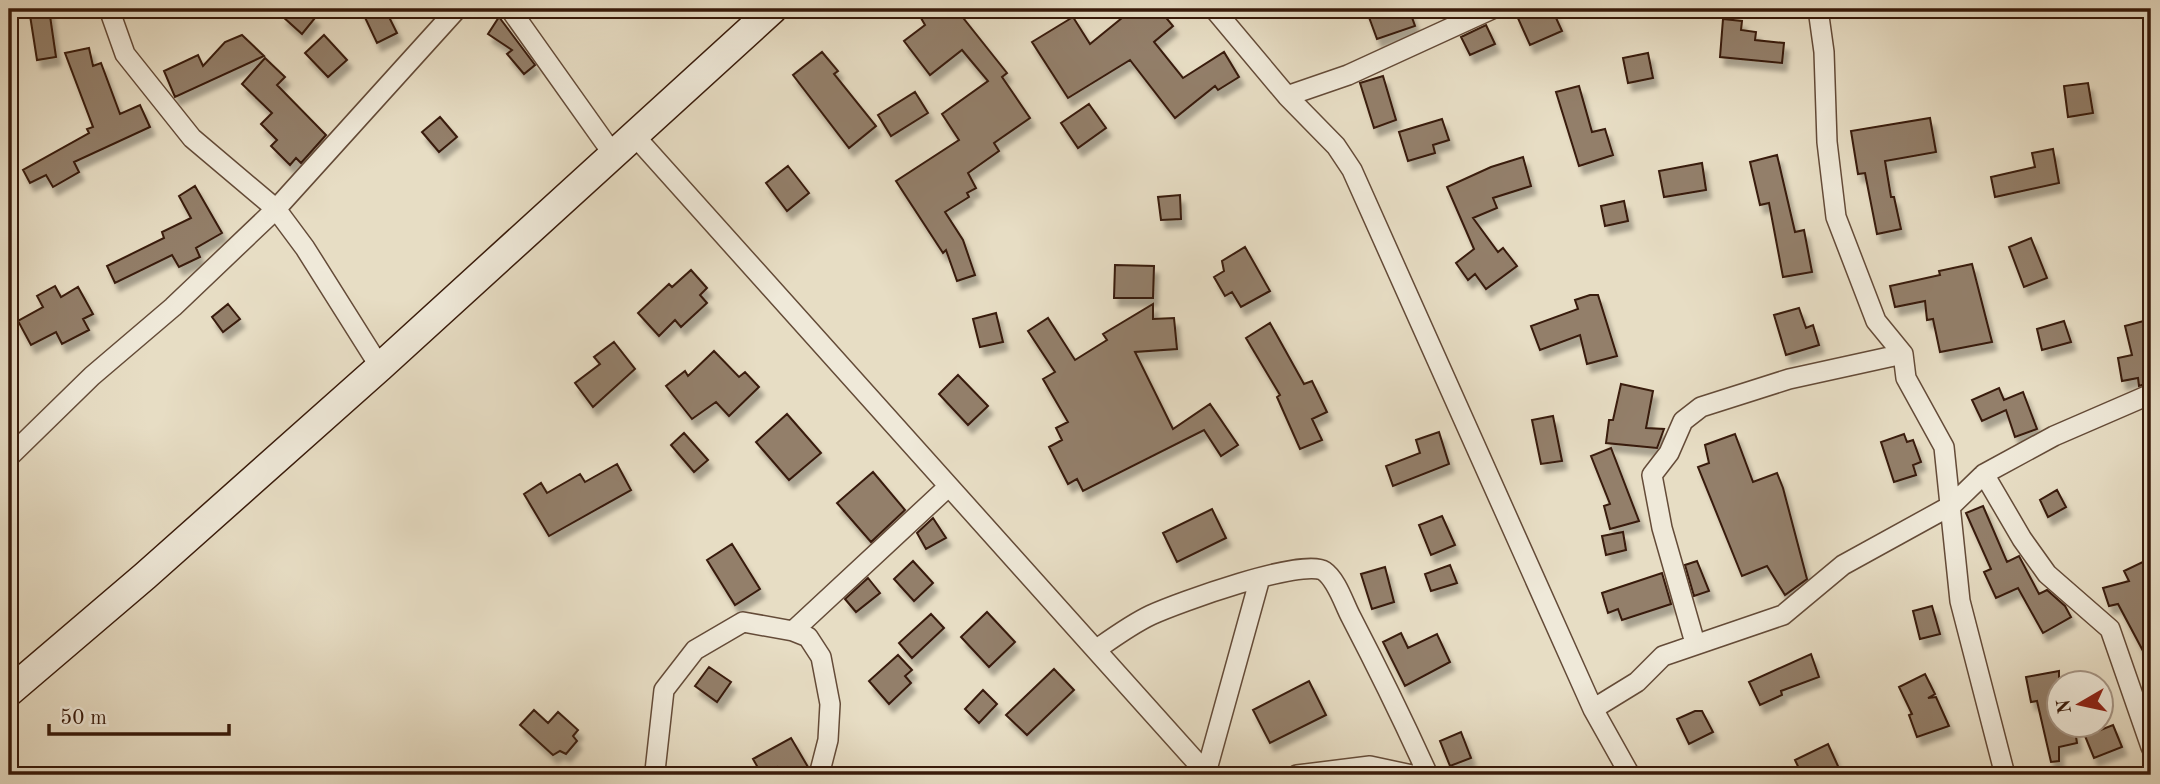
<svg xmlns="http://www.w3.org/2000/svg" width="2160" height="784" font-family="'Old Standard TT',serif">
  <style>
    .building { fill: #937f6b; stroke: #381a0a; stroke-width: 2; filter: url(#shadow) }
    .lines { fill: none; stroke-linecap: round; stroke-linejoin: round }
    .street-casing { stroke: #644b38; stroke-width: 22 }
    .secondary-casing { stroke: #381a0a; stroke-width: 31 }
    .street { stroke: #efe9d9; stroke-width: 19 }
    .secondary { stroke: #efe9d9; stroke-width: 28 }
  </style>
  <defs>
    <filter id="shadow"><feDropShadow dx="4.5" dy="8" stdDeviation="2" flood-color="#0004"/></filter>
  </defs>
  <rect width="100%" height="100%" fill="#e7ddc4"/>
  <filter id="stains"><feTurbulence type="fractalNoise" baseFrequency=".00286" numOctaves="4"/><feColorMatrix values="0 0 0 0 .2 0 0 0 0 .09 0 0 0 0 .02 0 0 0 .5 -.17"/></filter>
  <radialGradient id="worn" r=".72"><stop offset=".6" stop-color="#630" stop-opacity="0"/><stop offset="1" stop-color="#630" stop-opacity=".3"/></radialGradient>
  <!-- building -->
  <path class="building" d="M29,9h20l7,48 -19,3z
    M298,9h5l12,9 -13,16 -20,-18z
    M361,9h24l12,24 -20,10z
    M933,9h23l51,64 -5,4 28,41 -36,25 5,8 -31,22 8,15 -9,5 2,4 -24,15 18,28 12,35 -18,6 -11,-31 -3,3 -47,-72 63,-41 -17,-26 46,-33 -26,-31 -32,25 -26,-34 21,-16 -4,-7z
    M1133,9h26l14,17 -19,16 29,36 41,-26 15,25 -21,13 -3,-4 -40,32 -45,-58 -62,38 -36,-56 41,-25 17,27z
    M1366,9h43l6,17 -38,13z
    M1533,9h19l10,22 -32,14 -13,-29z
    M499,17l36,48 -11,9 -17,-20 5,-4 -24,-16z
    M1723,19l19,2 -1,9 15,2 -1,8 29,3 -2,20 -62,-6z
    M1486,25l9,19 -25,11 -9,-18z
    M242,35l22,21 -89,41 -11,-26 34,-16 5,11 22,-24z
    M324,35l23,25 -19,17 -23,-24z
    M89,48l4,18 8,-3 19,51 20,-9 10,22 -76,35 5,10 -26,15 -7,-12 -16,8 -7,-13 66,-37 -2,-4 6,-2 -28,-74z
    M822,52l16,19 -4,3 42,52 -27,22 -56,-73z
    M1648,53l5,25 -25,5 -5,-25z
    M265,58l20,19 -8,8 49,50 -25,28 -5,-5 -6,7 -19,-19 6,-6 -16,-16 11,-11 -30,-29z
    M1383,76l13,44 -22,8 -14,-45z
    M2088,83l5,30 -25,4 -4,-31z
    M1579,86l13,46 13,-3 8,26 -34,11 -23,-74z
    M915,92l13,21 -37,23 -13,-21z
    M1089,104l17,24 -28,20 -17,-25z
    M440,117l17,20 -18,15 -17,-20z
    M1930,118l6,34 -51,9 6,36h3l7,32 -24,5 -12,-61 -7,1 -7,-43z
    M1442,119l7,21 -16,5 2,8 -27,8 -9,-29z
    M2053,149l6,34 -64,14 -4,-20 44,-10 -3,-14z
    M1777,155l18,77 9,-2 8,42 -29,5 -14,-74 -9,2 -10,-43z
    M1523,157l8,29 -38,12 4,10 -24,10 25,34 5,-4 14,18 -31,23 -11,-15 -7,6 -12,-17 18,-14 -27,-62 44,-20z
    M1702,163l4,27 -42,7 -5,-26z
    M788,166l21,27 -22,18 -21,-28z
    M195,186l27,47 -26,15 4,9 -21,10 -7,-12 -57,28 -8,-17 57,-28 -2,-6 29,-14 -12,-22z
    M1180,195l1,24 -20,1 -3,-23z
    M1624,201l4,20 -23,5 -4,-20z
    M2031,238l16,40 -23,9 -15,-40z
    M1245,247l25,44 -29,16 -9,-15 -7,4 -11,-19 10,-6 -2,-10z
    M1972,264l20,78 -52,10 -7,-33 -6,1 -2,-19 -30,6 -5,-21 50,-11 -1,-4z
    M1115,265l39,1 -1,32h-39z
    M691,270l16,18 -7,7 7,8 -26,24 -6,-7 -16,16 -21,-23 31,-29 3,3z
    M55,286l6,11 17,-10 15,27 -10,5 6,11 -27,14 -6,-12 -25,13 -13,-24 25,-14 -6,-11z
    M1590,295h8l19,61 -30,8 -7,-29 -40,15 -9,-24 47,-17 -3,-9z
    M228,304l12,15 -17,13 -11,-15z
    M1153,304v15l21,-1 3,31 -42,3 38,77 37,-25 28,41 -17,11 -17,-26 -121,61 -6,-12 -9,5 -19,-37 13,-7 -6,-12 12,-6 -25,-43 12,-7 -27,-41 20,-13 27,42 32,-20 -4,-6z
    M1799,308l7,20 7,-3 6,20 -33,10 -12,-40z
    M996,313l7,29 -23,5 -7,-28z
    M2151,319v63l-12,4 -1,-8 -16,3 -4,-23 14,-3 -7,-29z
    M2064,321l7,21 -29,8 -5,-21z
    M1270,323l34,61 8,-3 15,31 -15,7 10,21 -22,9 -23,-52 3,-2 -34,-57z
    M614,342l21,27 -42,38 -18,-24 25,-19 -6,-7z
    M714,351l25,26 6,-5 14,15 -30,29 -13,-14 -24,17 -26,-33 19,-15 3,5z
    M958,375l30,31 -20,19 -29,-31z
    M1621,384l32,7 -7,37 18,1 -7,19 -51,-5 3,-23h4z
    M1999,388l5,12 19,-8 14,37 -22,8 -9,-27 -24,11 -10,-21z
    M787,414l34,39 -32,27 -33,-38z
    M1553,416l9,45 -21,3 -9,-44z
    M1439,432l10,32 -56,22 -7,-20 34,-13 -4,-13z
    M684,433l24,27 -14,12 -23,-27z
    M1735,434l18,48 24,-9 6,15 24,91 -22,16 -18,-29 -25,10 -44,-109 11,-4 -4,-18z
    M1904,434l3,8 6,-2 8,22 -8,3 3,10 -22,7 -13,-40z
    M1611,448l28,73 -29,8 -6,-23 6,-2 -19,-48z
    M617,464l14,26 -82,46 -25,-42 17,-11 6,10 33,-19 5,8z
    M873,472l32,38 -34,32 -34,-39z
    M2057,490l9,17 -18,10 -8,-17z
    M1983,506l24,56 12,-6 20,38 8,-4 18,16 6,11 -28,16 -25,-45 -22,10 -12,-26 7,-3 -25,-56z
    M1212,509l14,29 -49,24 -14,-29z
    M1442,516l13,29 -24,10 -12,-30z
    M933,518l13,20 -20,11 -9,-16z
    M1623,532l3,18 -20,5 -4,-19z
    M732,544l28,45 -25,16 -28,-45z
    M2151,558v108l-33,-62 -9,2 -6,-18 26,-7 -5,-10z
    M913,561l20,22 -19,18 -20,-22z
    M1697,561l12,30 -15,5 -9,-31z
    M1450,565l7,18 -26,8 -6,-17z
    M1385,567l9,35 -22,7 -11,-35z
    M1662,573l9,31 -49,16 -4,-11 -10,4 -6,-20z
    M868,578l12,15 -24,19 -11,-13z
    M1932,606l8,28 -20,5 -7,-28z
    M987,612l28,30 -26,25 -28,-30z
    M931,614l13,14 -32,30 -13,-15z
    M1401,633l7,15 29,-14 13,28 -45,24 -22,-44z
    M1811,654l8,23 -38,14 1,4 -22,10 -11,-23z
    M898,655l14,15 -7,6 6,7 -22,21 -20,-23z
    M709,667l22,15 -14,20 -22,-16z
    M1054,669l20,21 -47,45 -21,-20z
    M2059,671v53h15l3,19 -18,4v14l-8,1 -14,-61 -6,1 -5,-25z
    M1925,674l10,20 -7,4 8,-1 13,29 -32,11 -8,-22 3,-1 -13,-27z
    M1309,681l17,34 -56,28 -17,-33z
    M983,690l14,14 -18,19 -14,-14z
    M534,710l14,13 10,-11 20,18 -5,6 4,5 -11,13 -6,-3 -7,4 -33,-30z
    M1695,711h7l11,21 -24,12 -12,-25z
    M2113,725l9,22 -28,11 -9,-22z
    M1461,732l10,26 -21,8 -10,-25z
    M791,738l17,29 -1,8h-25l-5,-8 -15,8 -9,-16z
    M1828,744l14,31h-40l-7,-15z"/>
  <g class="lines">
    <!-- street casing -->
    <g class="street-casing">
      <path id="street" d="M109,9l16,45 67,84 84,71 29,39 75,119
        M510,9l103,145
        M1214,9l73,87 49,50 16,24 241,539 37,66
        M1818,9l6,43 3,90 9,75 40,104 27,33 3,24 38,69 16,154 45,174
        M1287,96l61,-21 144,-66
        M633,134l575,641
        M9,457l83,-81 81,-69 103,-98 181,-200
        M1984,474l38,65 25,35 63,55 41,118
        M793,631l155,-144
        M1695,643l-33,-115 -10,-53 17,-22 14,-32 18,-14 88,-28 114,-25
        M1097,649c17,-12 35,-25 54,-34 26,-12 153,-58 173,-44 13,9 20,33 27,46 27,52 53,105 77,158
        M1593,709l44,-27 26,-26 120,-41 60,-50 109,-60 32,-31 70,-38 97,-42
        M1206,773l54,-195
        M658,775l-3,-4 9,-81 31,-40 48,-28 50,9 15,6 13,20 9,47 -2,36 -9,35
        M1297,775l73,-9 42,9"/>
    </g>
    <!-- secondary casing -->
    <g class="secondary-casing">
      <path id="secondary" d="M9,692l136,-116 235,-209 393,-358"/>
    </g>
    <!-- street -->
    <use href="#street" class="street"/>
    <!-- secondary -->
    <use href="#secondary" class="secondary"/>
  </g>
  <!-- margin -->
  <rect width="2160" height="784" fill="none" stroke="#e7ddc4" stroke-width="35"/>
  <rect x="10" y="10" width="2139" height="763" fill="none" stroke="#381a0a" stroke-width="3.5"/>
  <rect x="18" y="18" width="2125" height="749" fill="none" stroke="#381a0a" stroke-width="2"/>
  <!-- north arrow -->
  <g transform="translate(2080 704) rotate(261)"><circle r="33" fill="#efe9d9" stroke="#a69686" stroke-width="2"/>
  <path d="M0-5L12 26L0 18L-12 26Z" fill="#8f2418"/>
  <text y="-10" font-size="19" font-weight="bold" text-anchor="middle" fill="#381a0a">N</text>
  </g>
  <!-- scale -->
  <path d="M49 724v10h180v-10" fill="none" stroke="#381a0a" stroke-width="3.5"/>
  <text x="60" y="724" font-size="21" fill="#381a0a" stroke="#efe9d9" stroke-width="5" paint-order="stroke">50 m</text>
  <rect width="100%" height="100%" filter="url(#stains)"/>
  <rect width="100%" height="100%" fill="url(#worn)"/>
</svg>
